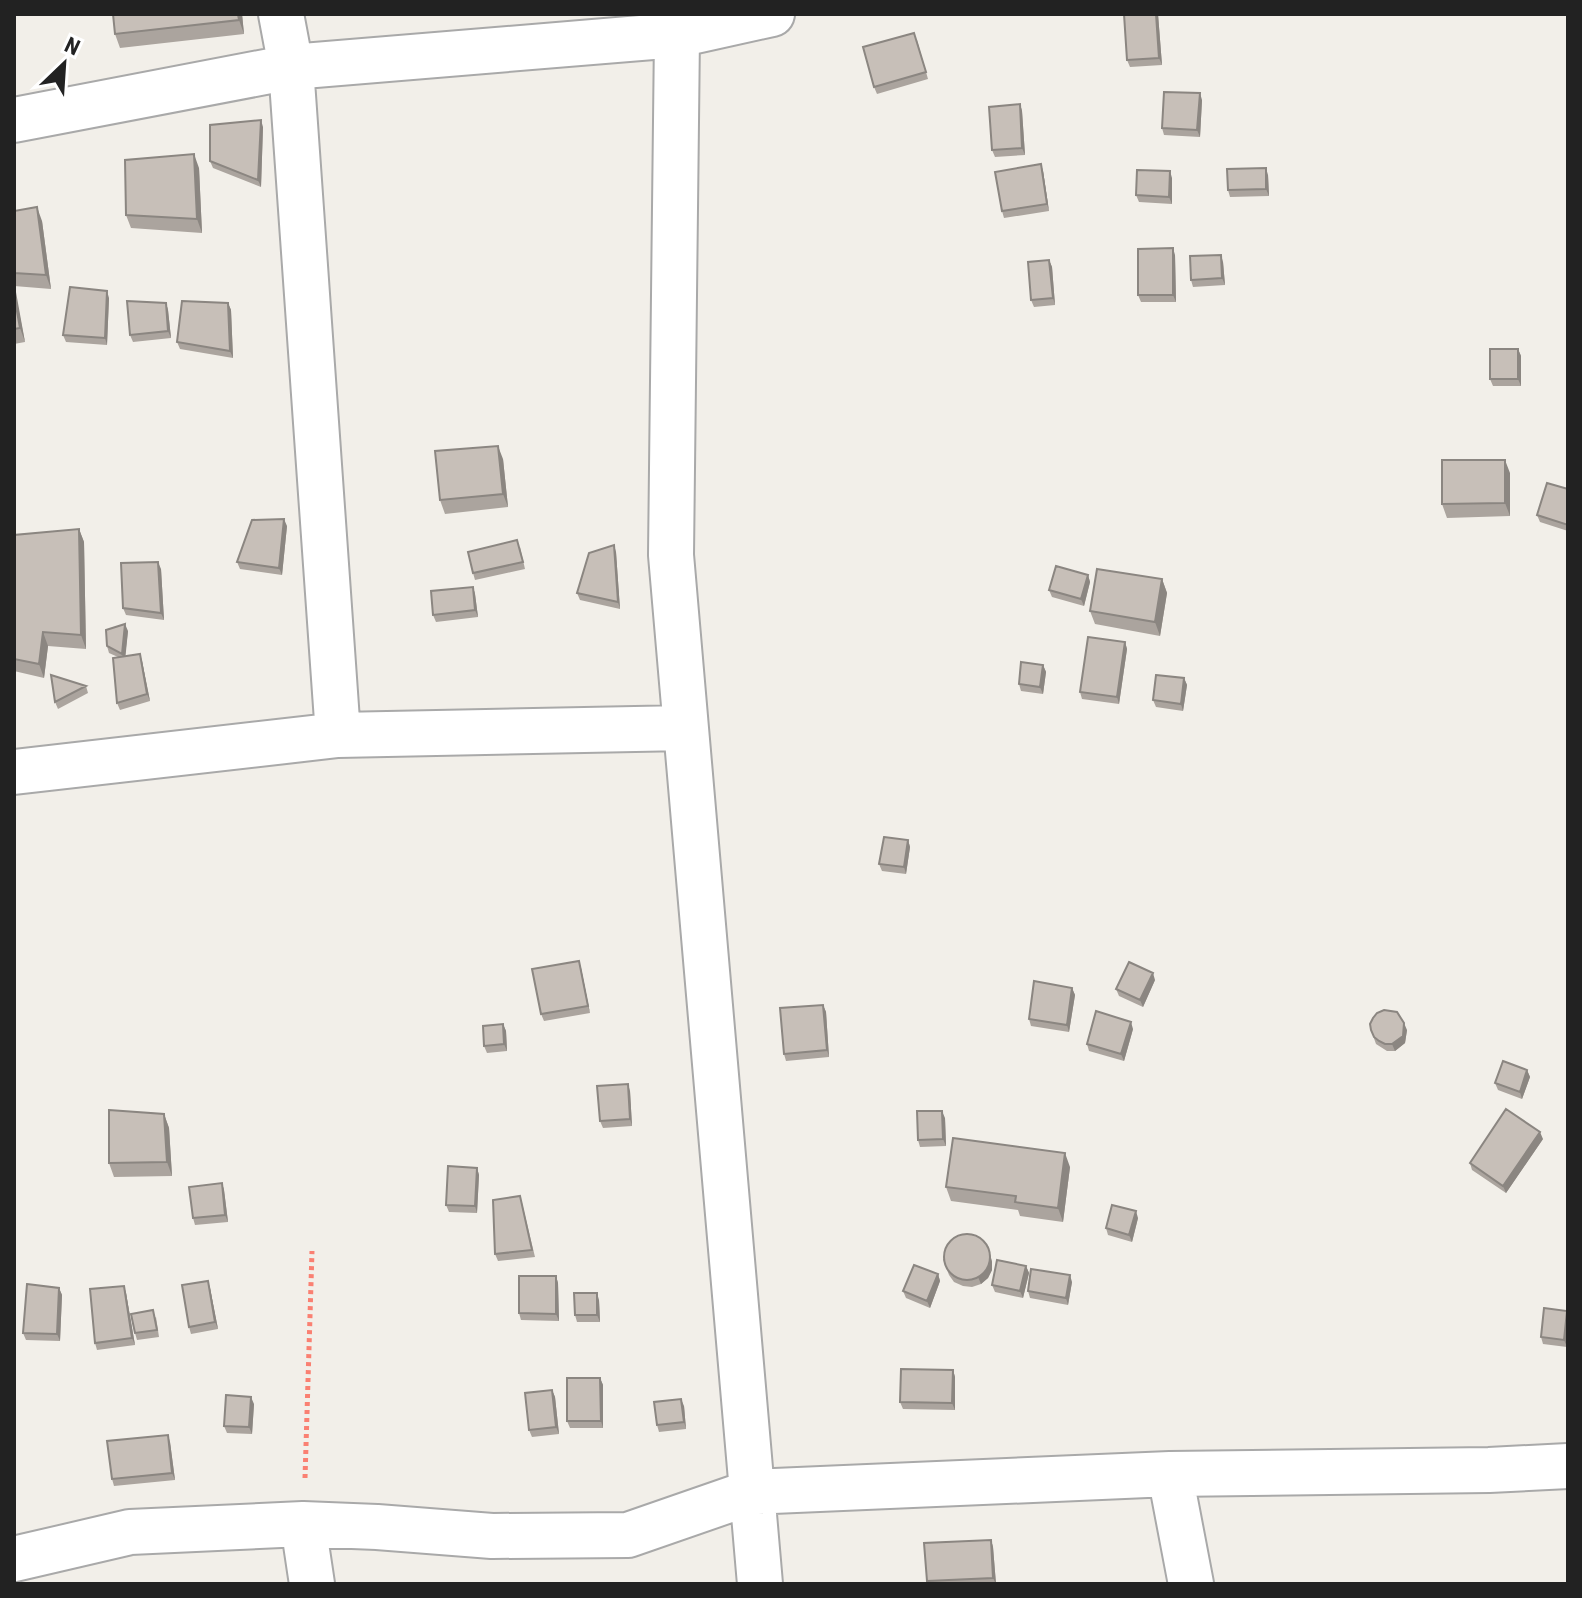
<svg xmlns="http://www.w3.org/2000/svg" width="1582" height="1598" font-family="'Roboto Condensed',sans-serif">
  <style>
    .lines { fill: none; stroke-linecap: round; stroke-linejoin: round }
    .minor-casing { stroke: #a9a9a9; stroke-width: 48 }
    .path { stroke: #fa8072; stroke-width: 5; stroke-dasharray: 4 4; stroke-linecap: butt }
    .minor { stroke: #fff; stroke-width: 44 }
    .wall { fill: #aba49e }
    .shaded-wall { fill: #8b8681 }
    .building { fill: #c7bfb8; stroke: #8b8681; stroke-width: 2 }
  </style>
  <rect width="100%" height="100%" fill="#f2efe9"/>
  <g class="lines">
    <!-- minor casing -->
    <g class="minor-casing">
      <path id="minor" d="M281,14l10,53 47,668
        M677,35l-6,520 89,1029
        M14,120l277,-53 386,-32 95,-21
        M14,772l324,-37 348,-7
        M1170,1474l21,110
        M303,1524l9,60
        M14,1559l116,-27 173,-8 74,3 115,9 136,-1 124,-43 418,-18 319,-4 79,-4"/>
    </g>
    <!-- path -->
    <path class="path" d="M305,1478l7,-227"/>
    <!-- minor -->
    <use href="#minor" class="minor"/>
  </g>
  <!-- wall -->
  <path class="wall" d="M242,14l2,20 -124,14 -5,-14z
    M1124,14h34l4,51 -32,2 -3,-7z
    M917,40l11,39 -51,15 -3,-7z
    M1202,100l-2,37 -36,-2 -2,-7z
    M1020,104l2,7 3,44 -30,2 -3,-7z
    M263,127l-2,60 -48,-19 -3,-7z
    M199,168l3,65 -71,-5 -5,-13z
    M1043,171l6,40 -45,7 -2,-7z
    M1268,175l1,21 -39,1 -2,-7z
    M1172,178v26l-33,-2 -3,-7z
    M14,211l28,10 9,68 -37,-3z
    M1175,255l1,47h-35l-3,-7z
    M1049,260l3,7 3,38 -21,2 -3,-7z
    M1223,262l2,23 -32,2 -2,-7z
    M14,287l11,55 -11,2z
    M109,298l-2,47 -41,-3 -3,-7z
    M166,303l2,7 3,28 -38,4 -3,-7z
    M228,303l3,7 2,48 -53,-9 -3,-7z
    M1518,349l3,7v30h-28l-3,-7z
    M503,459l5,48 -63,7 -5,-14z
    M1510,473v43l-63,2 -5,-14z
    M1568,489v42l-28,-9 -3,-7z
    M287,526l-5,49 -42,-6 -3,-7z
    M79,529l5,13 2,107 -38,-3 -4,32 -30,-7v-136z
    M520,547l5,22 -50,11 -2,-7z
    M616,552l4,57 -40,-9 -3,-7z
    M161,569l3,51 -38,-5 -3,-7z
    M1088,575l2,7 -6,24 -32,-9 -3,-7z
    M1162,579l5,14 -7,43 -65,-12 -5,-13z
    M473,587l2,7 3,23 -42,5 -3,-7z
    M128,631l-3,25 17,5 8,40 -30,9 -3,-7 1,-46 -9,-4 -2,-7z
    M1125,642l2,7 -8,55 -37,-5 -2,-7z
    M1043,665l3,7 -3,22 -22,-3 -2,-7z
    M1184,678l3,7 -4,26 -27,-4 -3,-7z
    M86,686l2,7 -30,16 -3,-7z
    M908,840l2,7 -4,27 -24,-3 -3,-7z
    M581,968l9,45 -46,8 -3,-7z
    M1155,980l-12,27 -24,-11 -3,-7z
    M1072,988l3,7 -6,37 -38,-6 -2,-7z
    M823,1005l3,7 3,45 -43,4 -2,-7z
    M503,1024l3,7 1,20 -20,2 -3,-7z
    M1133,1029l-9,32 -35,-10 -2,-7z
    M1371,1030h36l-2,13 -10,8h-8l-11,-7z
    M1527,1070l3,7 -8,22 -24,-9 -3,-7z
    M630,1091l2,35 -29,2 -3,-7z
    M164,1114l5,14 3,48 -58,1 -5,-14z
    M945,1118l1,28 -26,1 -2,-7z
    M1543,1139l-37,54 -34,-23 -2,-7z
    M1070,1167l-7,55 -43,-6 -2,-6 -67,-9 -5,-14z
    M477,1168l2,7 -2,38 -28,-1 -3,-7z
    M222,1183l2,7 4,32 -33,3 -2,-7z
    M522,1203l13,54 -37,4 -3,-7z
    M1138,1218l-6,24 -24,-7 -2,-7z
    M988,1246l4,16v8l-4,8 -7,6 -9,3 -9,-1 -9,-4 -5,-7 -6,-16z
    M1026,1266l3,7 -6,25 -28,-6 -3,-7z
    M938,1274l2,7 -10,27 -24,-10 -3,-7z
    M556,1276l2,7 1,38 -38,-1 -2,-7z
    M1072,1282l-4,23 -38,-7 -2,-7z
    M59,1288l3,7 -2,46 -34,-1 -3,-7z
    M210,1288l8,41 -27,5 -2,-7z
    M126,1293l9,52 -38,5 -2,-7z
    M599,1300l1,22h-23l-2,-7z
    M1568,1313l-1,34 -24,-3 -2,-7z
    M156,1317l3,20 -22,3 -2,-7z
    M953,1370l2,7v33l-52,-1 -3,-7z
    M600,1378l3,7v43h-33l-3,-7z
    M552,1390l3,7 4,37 -27,3 -3,-7z
    M254,1404l-2,30 -25,-1 -3,-7z
    M684,1406l2,23 -27,3 -2,-7z
    M170,1442l5,38 -61,6 -2,-7z
    M991,1540l2,7 3,37h-68l-1,-3z"/>
  <!-- shaded-wall -->
  <path class="shaded-wall" d="M238,14h4l2,20 -5,-14z
    M1156,14h2l4,51 -3,-7z
    M1200,93l2,7 -2,37 -3,-7z
    M1020,104l2,7 3,44 -3,-7z
    M261,120l2,7 -2,60 -3,-7z
    M194,154l5,14 3,65 -5,-14z
    M1041,164l2,7 6,40 -2,-7z
    M1266,168l2,7 1,21 -3,-7z
    M1170,171l2,7v26l-3,-7z
    M37,207l5,14 9,68 -5,-14z
    M1173,248l2,7 1,47 -3,-7z
    M1221,255l2,7 2,23 -3,-7z
    M1049,260l3,7 3,38 -2,-7z
    M14,287l2,5 9,50 -5,-14 -6,-33z
    M107,291l2,7 -2,47 -2,-7z
    M166,303l2,7 3,28 -3,-7z
    M228,303l3,7 2,48 -3,-7z
    M1518,349l3,7v30l-3,-7z
    M498,446l5,13 5,48 -5,-13z
    M1505,460l5,13v43l-5,-13z
    M284,519l3,7 -5,49 -3,-7z
    M79,529l5,13 2,107 -5,-14z
    M614,545l2,7 4,57 -2,-7z
    M158,562l3,7 3,51 -3,-7z
    M1088,575l2,7 -6,24 -3,-7z
    M1162,579l5,14 -7,43 -5,-14z
    M473,587l2,7 3,23 -3,-7z
    M125,624l3,7 -3,30 -3,-7z
    M43,632l5,14 -4,32 -5,-14z
    M1125,642l2,7 -8,55 -2,-7z
    M140,654l2,7 8,40 -3,-7z
    M1043,665l3,7 -3,22 -3,-7z
    M1184,678l3,7 -4,26 -2,-7z
    M908,840l2,7 -4,27 -2,-7z
    M579,961l2,7 9,45 -2,-7z
    M1153,973l2,7 -12,27 -3,-7z
    M1072,988l3,7 -6,37 -2,-7z
    M823,1005l3,7 3,45 -2,-7z
    M1131,1022l2,7 -9,32 -3,-7z
    M1404,1023l3,7 -2,13 -10,8 -3,-7z
    M503,1024l3,7 1,20 -3,-7z
    M1527,1070l3,7 -8,22 -2,-7z
    M628,1084l2,7 2,35 -2,-7z
    M942,1111l3,7 1,28 -3,-7z
    M164,1114l5,14 3,48 -5,-14z
    M1540,1132l3,7 -37,54 -3,-7z
    M1065,1153l5,14 -7,55 -5,-14z
    M477,1168l2,7 -2,38 -2,-7z
    M222,1183l2,7 4,32 -3,-7z
    M1136,1211l2,7 -6,24 -3,-7z
    M988,1246l4,16v8l-4,8 -7,6 -3,-7z
    M1026,1266l3,7 -6,25 -3,-7z
    M938,1274l2,7 -10,27 -3,-7z
    M1070,1275l2,7 -4,23 -2,-7z
    M556,1276l2,7 1,38 -3,-7z
    M208,1281l2,7 8,41 -3,-7z
    M124,1286l2,7 9,52 -3,-7z
    M59,1288l3,7 -2,46 -3,-7z
    M597,1293l2,7 1,22 -3,-7z
    M1567,1311l1,24 -1,12 -3,-7z
    M953,1370l2,7v33l-3,-7z
    M600,1378l3,7v43l-2,-7z
    M552,1390l3,7 4,37 -3,-7z
    M251,1397l3,7 -2,30 -3,-7z
    M681,1399l3,7 2,23 -2,-7z
    M168,1435l2,7 5,38 -3,-7z
    M991,1540l2,7 3,37 -3,-6z"/>
  <!-- building -->
  <path class="building" d="M113,14h125l1,6 -124,14z
    M1124,14h32l3,44 -32,2z
    M914,33l12,39 -52,15 -11,-40z
    M1164,92l36,1 -3,37 -35,-2z
    M1020,104l2,44 -30,2 -3,-43z
    M261,120l-3,60 -48,-19v-36z
    M194,154l3,65 -71,-4 -1,-55z
    M1041,164l6,40 -45,7 -7,-39z
    M1266,168v21l-38,1 -1,-21z
    M1137,170l33,1 -1,26 -33,-2z
    M37,207l9,68 -32,-2v-62z
    M1173,248v47h-35v-46z
    M1221,255l1,23 -31,2 -1,-24z
    M1049,260l4,38 -22,2 -3,-38z
    M70,287l37,4 -2,47 -42,-3z
    M14,295l6,33 -6,1z
    M127,301l39,2 2,28 -38,4z
    M182,301l46,2 2,48 -53,-9z
    M1490,349h28v30h-28z
    M498,446l5,48 -63,6 -5,-49z
    M1442,460h63v43l-63,1z
    M1547,483l21,6v36l-31,-10z
    M284,519l-5,49 -42,-6 15,-42z
    M79,529l2,106 -38,-3 -4,32 -25,-5v-124z
    M517,540l6,22 -50,11 -5,-21z
    M614,545l4,57 -41,-9 12,-40z
    M158,562l3,51 -38,-5 -2,-45z
    M1056,566l32,9 -7,24 -32,-9z
    M1097,569l65,10 -7,43 -65,-11z
    M473,587l2,23 -42,5 -2,-24z
    M125,624l-3,30 -15,-8 -1,-16z
    M1088,637l37,5 -8,55 -37,-5z
    M140,654l7,40 -30,9 -4,-45z
    M1021,662l22,3 -3,22 -21,-3z
    M51,675l35,11 -31,16z
    M1156,675l28,3 -3,26 -28,-4z
    M884,837l24,3 -4,27 -25,-3z
    M579,961l9,45 -47,8 -9,-45z
    M1129,962l24,11 -13,27 -24,-11z
    M1034,981l38,7 -5,37 -38,-6z
    M823,1005l4,45 -43,4 -4,-46z
    M1384,1010l13,2 7,11 -1,13 -11,8h-7l-6,-3 -5,-4 -3,-7 -1,-6 3,-6 4,-5z
    M1096,1011l35,11 -10,32 -34,-10z
    M503,1024l1,20 -20,2 -1,-20z
    M1503,1061l24,9 -7,22 -25,-9z
    M628,1084l2,35 -30,2 -3,-35z
    M1506,1109l34,23 -37,54 -33,-23z
    M109,1110l55,4 3,48 -58,1z
    M917,1111h25l1,28 -25,1z
    M953,1138l112,15 -7,55 -43,-6 1,-6 -70,-9z
    M448,1166l29,2 -2,38 -29,-1z
    M222,1183l3,32 -32,3 -4,-31z
    M520,1196l12,54 -37,4 -2,-54z
    M1112,1205l24,6 -7,24 -23,-7z
    M944 1257a23 23 0 1 1 46 0a23 23 0 1 1-46 0Z
    M997,1260l29,6 -6,25 -28,-6z
    M914,1265l24,9 -11,27 -24,-10z
    M1031,1269l39,6 -4,23 -38,-7z
    M519,1276h37v38l-37,-1z
    M208,1281l7,41 -26,5 -7,-42z
    M27,1284l32,4 -2,46 -34,-1z
    M124,1286l8,52 -37,5 -5,-54z
    M574,1293h23v22h-22z
    M1544,1308l23,3 -3,29 -23,-3z
    M153,1310l4,20 -22,3 -4,-19z
    M901,1369l52,1 -1,33 -52,-1z
    M567,1378h33l1,43h-34z
    M552,1390l4,37 -27,3 -4,-37z
    M226,1395l25,2 -2,30 -25,-1z
    M681,1399l3,23 -27,3 -3,-23z
    M168,1435l4,38 -60,6 -5,-38z
    M991,1540l2,38 -66,3 -3,-38z"/>
  <!-- border -->
  <rect width="1582" height="1598" fill="none" stroke="#222222" stroke-width="32"/>
  <!-- north arrow -->
  <g transform="translate(64 64) rotate(25)" stroke="#ffffff" stroke-width="6" paint-order="stroke">
  <path d="M0-6L14 30L0 20L-14 30Z" fill="#222222"/>
  <text y="-12" font-size="22" font-weight="bold" text-anchor="middle" fill="#222222">N</text>
  </g>
</svg>
